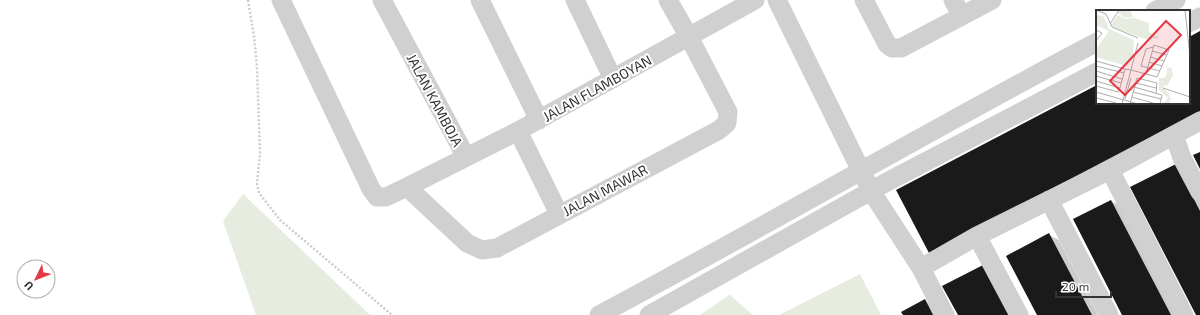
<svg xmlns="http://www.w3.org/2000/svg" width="1200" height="315" font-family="'Exo 2',sans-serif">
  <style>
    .green { fill: #e6ecdf }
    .shadow { fill: #0003 }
    .building { fill: #1a1a1a }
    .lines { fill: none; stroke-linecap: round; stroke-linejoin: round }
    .path { stroke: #cdcdcd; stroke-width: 2.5; stroke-dasharray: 2 2; stroke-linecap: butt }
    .street { stroke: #d0d0d0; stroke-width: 19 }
    .labels { text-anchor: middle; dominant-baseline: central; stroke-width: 4; stroke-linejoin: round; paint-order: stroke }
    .street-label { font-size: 14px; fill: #333; stroke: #fff }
    .inset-road { fill: none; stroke: #adadad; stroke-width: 1 }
    .view { fill: #e63946; fill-opacity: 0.15; stroke: #e63946; stroke-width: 2 }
    .inset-edge { fill: none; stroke: #333; stroke-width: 2 }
  </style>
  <rect width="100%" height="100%" fill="#fff"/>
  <!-- green -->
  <path class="green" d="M243,194l127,121h-114l-33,-94z
    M860,274l21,41h-102z
    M730,295l23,20h-53l29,-20z"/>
  <!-- shadow -->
  <path class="shadow" d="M1200,32v90l-260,136 157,-172v17h92v-65z
    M1131,188l69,11v116h-3z
    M1111,201l10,5 56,109h-54z
    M1049,235l10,5 39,75h-60z
    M925,301l10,5 4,9h-35z"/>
  <!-- building -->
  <path class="building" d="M1200,31v80l-271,142 -33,-63 201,-105v18h92v-66z
    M1200,152v17l-7,-14z
    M1176,164l24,47v104h-4l-66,-128z
    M1111,200l60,115h-49l-49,-96z
    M1049,233l43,82h-55l-31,-59z
    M985,264l27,51h-54l-16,-29z
    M925,299l8,16h-30l-2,-3z"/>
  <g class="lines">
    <!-- path -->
    <path class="path" d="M248,0l6,36 3,31 3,86 -3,31 2,9 21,27 112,95"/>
    <!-- street -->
    <path class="street" d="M281,0l90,189 6,8h9l21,-10 111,-56 237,-131
      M382,0l84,157
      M480,0l59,120
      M575,0l38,79
      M777,0l94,191 50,77
      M864,0l23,44 5,4h9l91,-48
      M953,0l9,16
      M1155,11l21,-11
      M1189,23l11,-6
      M1200,121l-26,14 8,23 18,34
      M518,131l41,83
      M1110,170l74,145
      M407,187l60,56 15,7 15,-2 222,-118 8,-7 1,-11 -39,-75 -21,-37
      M1049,200l60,115
      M977,236l42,79
      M599,315c167,-89 331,-185 498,-273
      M649,315l236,-132 212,-111
      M945,315l-24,-47 56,-32 133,-66 64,-35"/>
  </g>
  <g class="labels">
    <!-- street labels -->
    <g class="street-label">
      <text transform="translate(597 88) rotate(-29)">JALAN FLAMBOYAN</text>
      <text transform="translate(435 100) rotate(62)">JALAN KAMBOJA</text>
      <text transform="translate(605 190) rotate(-28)">JALAN MAWAR</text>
    </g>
  </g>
  <!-- overview -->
  <g transform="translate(1096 10)">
    <rect width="94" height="94" fill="#fff"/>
    <path d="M24,0h10l3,7 -8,1 -7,-5zM0,4l8,3 5,12 25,11 -1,18 -3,1 -3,7 -31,-9v-8l13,-18 -13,-6zM22,5l7,4 9,-1 15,5v9l11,6 -15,1 -35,-13zM75,57l2,8 -6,11 -4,-1 8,14 -2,5h-7l6,-6 -9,-8v-12h5l3,-4v-6z" fill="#e6ecdf"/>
    <path class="inset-road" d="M0,0l10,4 6,13 26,11M89,0l5,46M14,14l9,-14M0,20l6,3 -6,8M57,37l-7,2 -5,17 19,5M56,41l15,4M54,47l14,4M0,51l29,8 -5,19M53,52l13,4M0,56l28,7M29,59l6,1 15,4 11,3 12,-27 -15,-5 -8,29M0,61l26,8M0,66l25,7M0,71l24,7 -2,4 -22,-6M40,73l20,5M38,77l28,8 -2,9M67,78l27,9M0,82l42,12M37,82l28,7M36,87l24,7M0,88l20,5M29,89l6,-21M26,94l16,-61M34,94l7,-26 20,5 -1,10"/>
    <path class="view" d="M70,11l15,14 -56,60 -15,-14z"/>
    <rect width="94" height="94" class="inset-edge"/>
  </g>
  <!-- north arrow -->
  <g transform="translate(36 279) rotate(227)"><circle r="19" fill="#ffffff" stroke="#adadad"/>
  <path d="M0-3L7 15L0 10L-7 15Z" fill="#e63946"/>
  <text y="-6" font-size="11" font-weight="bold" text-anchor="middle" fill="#333333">U</text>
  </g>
  <!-- scale -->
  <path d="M1056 291v6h55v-6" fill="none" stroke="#333333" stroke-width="2"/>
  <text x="1062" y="291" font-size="12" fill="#333333" stroke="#ffffff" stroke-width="3" paint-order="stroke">20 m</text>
</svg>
